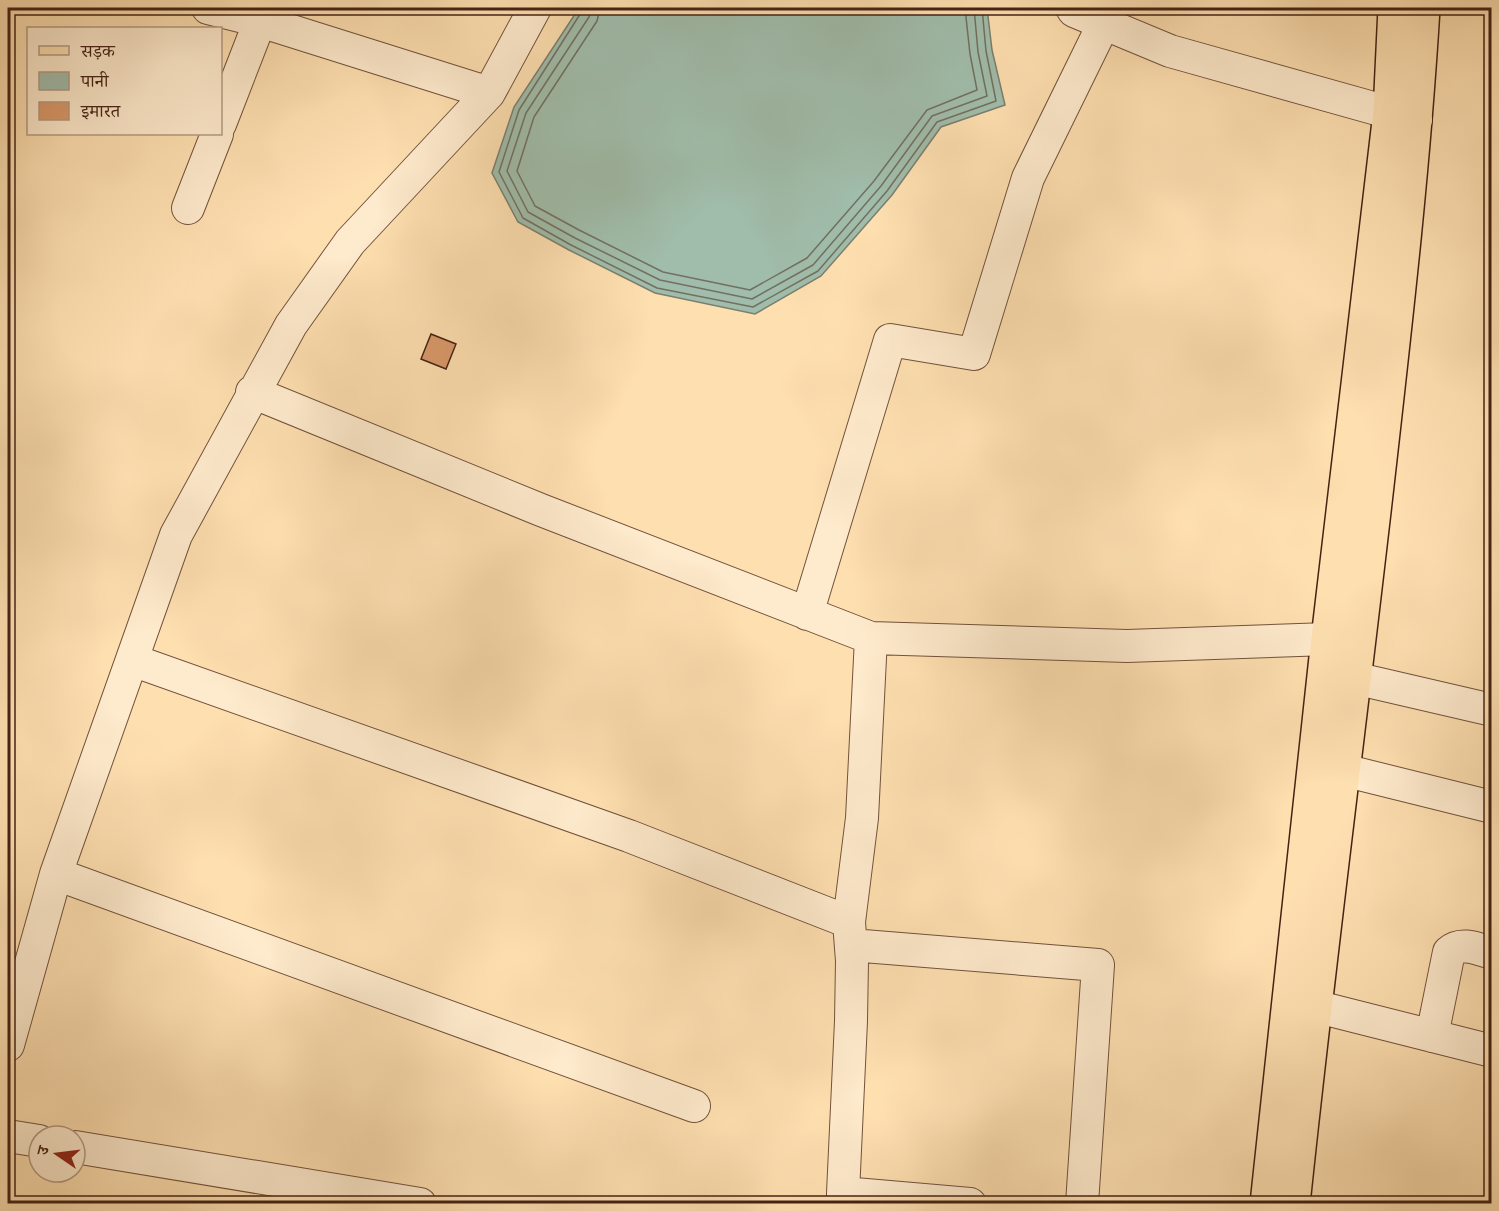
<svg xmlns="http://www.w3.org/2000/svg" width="1499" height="1211" font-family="Alegreya,'Noto Serif Devanagari',serif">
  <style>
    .water { fill: #a0bdab; stroke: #7b7f6f; stroke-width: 1.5 }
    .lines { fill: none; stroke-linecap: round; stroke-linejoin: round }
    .shore { stroke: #727060; stroke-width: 1.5 }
    .building { fill: #da996a; stroke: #442314; stroke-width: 1.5 }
    .minor-casing { stroke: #72523b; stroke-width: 34 }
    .major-casing { stroke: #442314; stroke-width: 36 }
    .minor { stroke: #feeacc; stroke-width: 32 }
    .major { stroke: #fedfb0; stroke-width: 33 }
  </style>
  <rect width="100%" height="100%" fill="#fedfb0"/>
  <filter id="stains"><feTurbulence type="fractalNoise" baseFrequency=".00333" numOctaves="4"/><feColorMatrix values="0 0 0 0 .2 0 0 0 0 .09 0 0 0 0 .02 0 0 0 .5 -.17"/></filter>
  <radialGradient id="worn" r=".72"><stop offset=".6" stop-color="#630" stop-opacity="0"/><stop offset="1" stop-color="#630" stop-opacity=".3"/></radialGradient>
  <!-- water -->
  <path class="water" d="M579,8h408l5,42 13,55 -64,22 -49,68 -71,81 -66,38 -100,-21 -86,-43 -51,-28 -26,-49 22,-66z"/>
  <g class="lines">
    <!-- shore -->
    <path class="shore" d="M584,8l-65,102 -20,62 24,46 48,27 86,43 96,19 65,-36 69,-80 50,-69 59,-21 -10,-50 -4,-43
      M591,8l-2,9 -63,96 -19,58 21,41 47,26 85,42 92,19 61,-34 68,-79 51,-70 55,-20 -9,-44 -4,-44
      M600,8l-3,13 -63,96 -17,54 18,35 44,24 84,42 87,18 57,-32 67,-77 53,-71 50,-20 -7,-36 -5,-46"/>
  </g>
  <!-- building -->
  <path class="building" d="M431,334l25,10 -10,25 -25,-10z"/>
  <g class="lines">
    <!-- minor casing -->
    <g class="minor-casing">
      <path id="minor" d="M208,8l52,13 229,72
        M1072,8l2,3 96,40 246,69
        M220,124l45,-116
        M188,208l29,-74
        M252,392l289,118 330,128 256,8 201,-7
        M807,614l83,-274 84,14 54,-176 76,-155
        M132,660l497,176 220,86
        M1354,678l138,32
        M1343,770l149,37
        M56,874l638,232
        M851,945l247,20 -16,239
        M1314,1006l178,45
        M1432,1036l17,-84c12,-11 29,-3 43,1
        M8,1045l48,-171 120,-339 115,-210 59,-83 139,-149 46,-85
        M8,1136l31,5
        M75,1147l345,57
        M843,1193l8,-172 1,-60 -3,-39 13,-104 9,-180
        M843,1204v-11l127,11"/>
    </g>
    <!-- major casing -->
    <g class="major-casing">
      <path id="major" d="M1267,1204l61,-565 62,-526 5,-105
        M1293,1204c26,-249 59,-497 87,-745 17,-150 34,-300 43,-451"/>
    </g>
    <!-- minor -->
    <use href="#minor" class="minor"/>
    <!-- major -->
    <use href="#major" class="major"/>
  </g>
  <!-- margin -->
  <rect width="1499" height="1211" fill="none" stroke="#fedfb0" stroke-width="30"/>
  <rect x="9" y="9" width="1481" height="1193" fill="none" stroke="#442314" stroke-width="3"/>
  <rect x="15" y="15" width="1469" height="1181" fill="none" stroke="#442314" stroke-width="1.5"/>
  <!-- legend -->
  <rect x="27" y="27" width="195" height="108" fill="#feeacc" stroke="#b49a82" stroke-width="1.5"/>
  <rect x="39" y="46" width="30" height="9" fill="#fedfb0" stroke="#b49a82" stroke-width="1.5"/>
  <text x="81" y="57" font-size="18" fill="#442314">सड़क</text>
  <rect x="39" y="72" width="30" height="18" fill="#a0bdab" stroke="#b49a82" stroke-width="1.5"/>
  <text x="81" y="87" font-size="18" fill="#442314">पानी</text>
  <rect x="39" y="102" width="30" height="18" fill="#da996a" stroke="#b49a82" stroke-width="1.5"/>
  <text x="81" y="117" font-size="18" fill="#442314">इमारत</text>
  <!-- north arrow -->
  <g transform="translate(57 1154) rotate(284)"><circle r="28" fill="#feeacc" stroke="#b49a82" stroke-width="1.5"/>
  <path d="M0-4.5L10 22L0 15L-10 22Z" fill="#8f2418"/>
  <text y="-9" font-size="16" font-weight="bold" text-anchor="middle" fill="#442314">उ</text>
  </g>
  <rect width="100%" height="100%" filter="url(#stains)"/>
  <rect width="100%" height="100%" fill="url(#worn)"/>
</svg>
